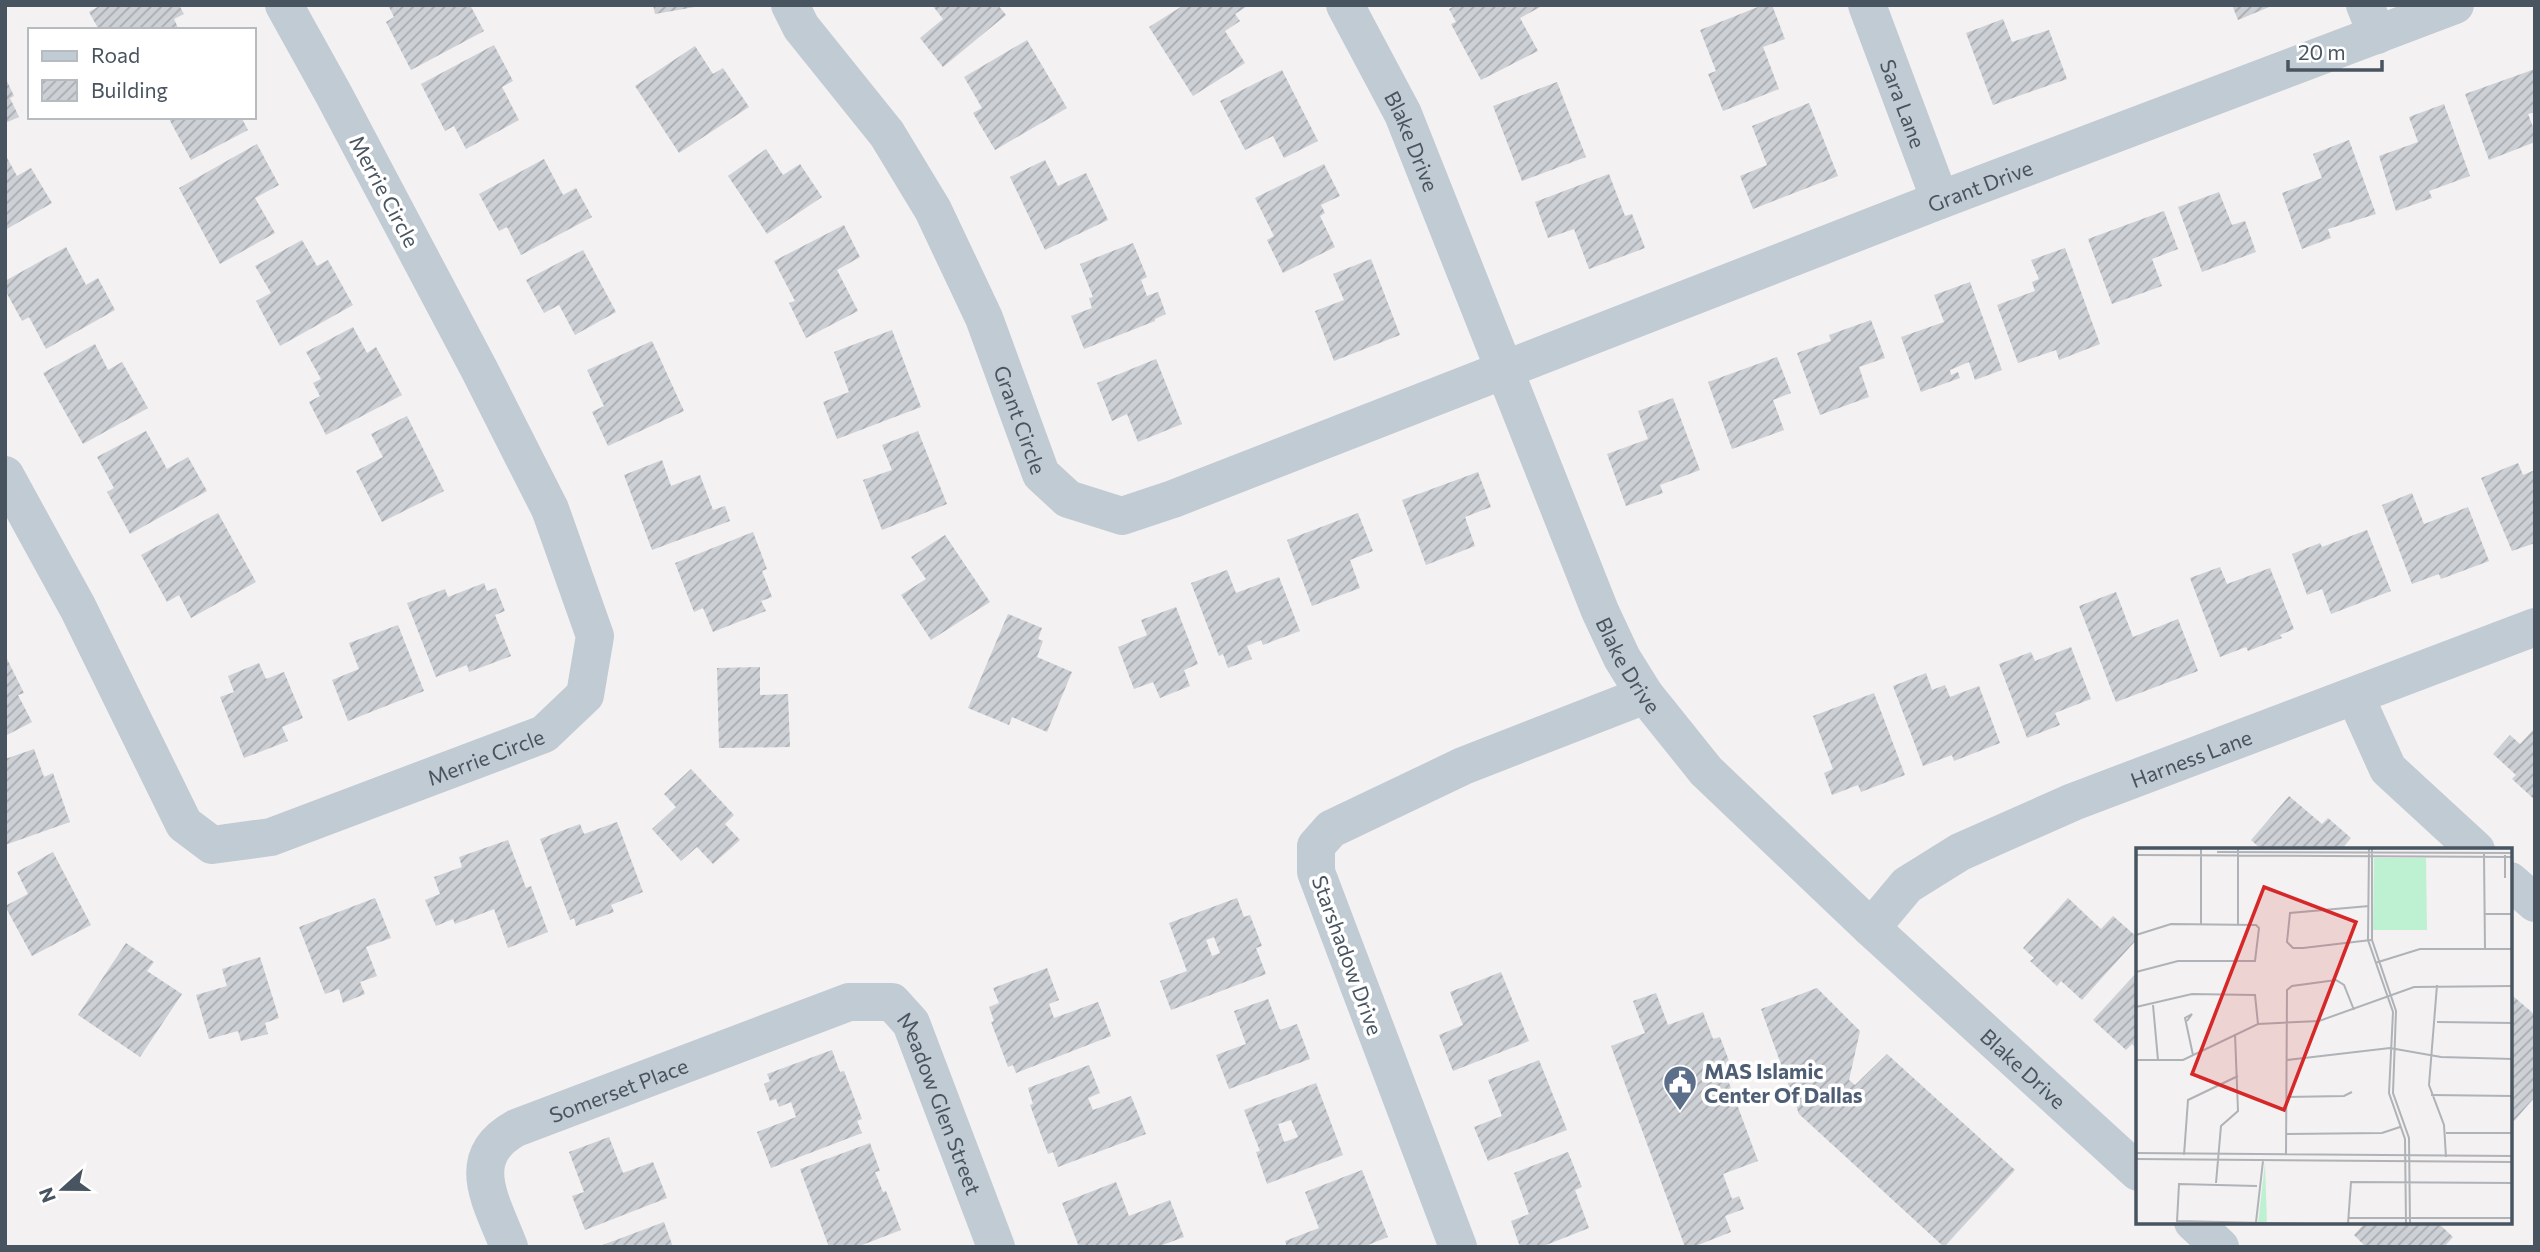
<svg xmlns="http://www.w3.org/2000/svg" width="2540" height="1252" font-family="Commissioner,sans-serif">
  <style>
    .building { fill: url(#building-hatch); fill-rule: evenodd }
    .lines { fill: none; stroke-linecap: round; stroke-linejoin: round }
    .minor { stroke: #c1cbd3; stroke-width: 38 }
    .labels { text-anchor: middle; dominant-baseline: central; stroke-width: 7; stroke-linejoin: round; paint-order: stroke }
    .street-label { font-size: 21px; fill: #48545f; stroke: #fff }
    .service-label { font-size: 21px; font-weight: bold; fill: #4e5e75; stroke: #fff; text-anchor: start }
    .inset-road { fill: none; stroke: #afb2b7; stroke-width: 2 }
    .view { fill: #d62828; fill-opacity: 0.15; stroke: #d62828; stroke-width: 3.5 }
    .inset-edge { fill: none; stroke: #48545f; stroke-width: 3.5 }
  </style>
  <defs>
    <pattern id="building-hatch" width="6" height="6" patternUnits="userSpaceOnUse" patternTransform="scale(1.75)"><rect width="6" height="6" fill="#cdd0d5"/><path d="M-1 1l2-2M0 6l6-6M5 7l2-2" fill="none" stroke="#a8abb0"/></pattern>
  </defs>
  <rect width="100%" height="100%" fill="#f3f1f1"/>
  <!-- building -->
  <path class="building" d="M101,5h78l5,9 -10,5 5,11h-80l-10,-18z
    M388,5h54l1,2 4,-2h23l14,26 -73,39 -25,-48 8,-5z
    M653,5h42v2l-40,7z
    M932,5h66l8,10 -63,52 -23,-29 23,-19z
    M1184,5h65l-14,9 5,7 -15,10 20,32 -52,33 -44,-69z
    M1457,5h87l-24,13 18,33 -57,29 -30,-56 5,-2 -7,-13z
    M1763,5h9l13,34 -22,8 16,42 -56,22 -15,-37 8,-3 -16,-41z
    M2232,5h42l-36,15z
    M2003,19l9,23 37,-12 18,49 -74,26 -27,-72z
    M1027,40l40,68 -72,42 -22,-37 9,-5 -18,-31z
    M494,45l19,36 -11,6 17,33 -53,29 -12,-23 -9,5 -24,-47z
    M695,46l18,28 10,-6 26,39 -70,46 -44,-67z
    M2535,69v43l-7,2 7,18v10l-46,18 -24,-66z
    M1282,70l36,71 -34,17 -11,-22 -28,14 -25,-49z
    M5,77l9,19 -4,2 9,19 -14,6z
    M1557,82l29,75 -64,24 -29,-75z
    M1809,103l29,73 -85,33 -13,-33 27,-11 -15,-39z
    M2444,104l26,72 -41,15 3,7 -36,13 -17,-55 39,-14 -9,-25z
    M168,117h73l7,13 -57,30z
    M2349,140l27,74 -48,15 3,9 -29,11 -20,-56 40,-15 -9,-24z
    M257,144l22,41 -24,13 20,35 -55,31 -41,-76z
    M766,149l17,26 17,-11 22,33 -55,37 -39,-58z
    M5,154l12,22 14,-8 21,35 -47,27z
    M544,159l19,36 13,-7 16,29 -71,38 -14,-28 -8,4 -20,-37z
    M1045,160l13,26 28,-13 22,47 -63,30 -35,-73z
    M1324,164l16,32 -19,9 4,8 -5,3 15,31 -52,26 -16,-33 7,-4 -19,-38z
    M1609,174l16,42 7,-2 13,34 -56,21 -15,-40 -26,9 -13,-36z
    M2219,192l13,33 13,-4 11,31 -54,20 -24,-65z
    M2164,211l14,38 -26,10 10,27 -50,18 -24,-65z
    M844,225l16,32 -23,13 21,41 -52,27 -17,-35 6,-2 -21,-40z
    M302,240l15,26 11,-6 25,45 -73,41 -24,-45 15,-8 -16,-27z
    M1133,243l14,34 -6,3 6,16 11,-4 8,22 -11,5v2l-71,28 -13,-33 21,-8 -3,-10 4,-1 -13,-33z
    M66,247l20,38 12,-7 17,32 -69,39 -17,-32 -7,4 -17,-31v-9z
    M2065,248l35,96 -41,16 -3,-10 -38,13 -21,-58 38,-14 -3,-9 7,-3 -8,-19z
    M583,250l33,62 -41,23 -16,-30 -15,8 -18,-33z
    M1371,259l29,76 -66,26 -19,-50 29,-11 -11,-26z
    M1970,282l32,88 -27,10 -6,-18 -19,8 1,5 7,-3 2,6 -39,14 -20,-55 43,-15 -10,-27z
    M1871,320l14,38 -26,9 10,30 -49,18 -23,-62 34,-12 -2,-6z
    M353,327l14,26 9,-6 26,48 -76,40 -17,-33 11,-6 -7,-13 8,-4 -15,-27z
    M892,330l29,77 -84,32 -14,-37 26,-10 -15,-40z
    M652,341l32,70 -76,35 -16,-34 12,-6 -17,-36z
    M95,344l13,26 14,-8 26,46 -65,36 -40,-71z
    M1777,357l14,36 -18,7 11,30 -52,19 -24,-67z
    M1156,359l26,65 -44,18 -11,-28 -15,7 -15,-38z
    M1673,398l27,72 -40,15 3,8 -37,13 -19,-52 41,-15 -10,-28z
    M407,416l37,75 -62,31 -26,-51 27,-14 -12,-23z
    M146,431l21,38 21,-12 19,34 -77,43 -23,-42 7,-4 -17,-31z
    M918,431l29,73 -65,26 -19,-50 29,-10 -10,-25z
    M662,460l9,26 29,-11 13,35 12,-4 5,15 -78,29 -28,-75z
    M2518,463l5,12 12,-5v73l-23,8 -31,-73z
    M1478,472l13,35 -26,10 10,29 -49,19 -24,-65z
    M2412,493l12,31 44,-17 21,54 -48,18 -2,-5 -27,10 -30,-79z
    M218,513l38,69 -65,36 -12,-23 -12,7 -26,-47z
    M1358,513l15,38 -23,9 10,28 -48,18 -25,-66z
    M2367,530l24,61 -60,23 -9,-25 -15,6 -15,-41 28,-11 2,4z
    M753,532l14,37 -5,2 10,26 -11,4 5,10 -53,21 -10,-24 -9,4 -19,-49z
    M945,535l45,67 -59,38 -30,-45 25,-16 -15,-22z
    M2220,567l7,17 43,-16 24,61 -14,6 2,3 -34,13 -2,-4 -26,10 -30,-79z
    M1227,570l9,23 43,-16 21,54 -37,14 -2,-5 -14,6 5,13 -24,9 -5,-14 -4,2 -28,-73z
    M484,583l3,8 9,-3 9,23 -10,4 16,41 -42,16 -2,-7 -31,12 -29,-74 38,-14 3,8z
    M2116,592l17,45 45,-18 20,52 -82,31 -37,-96z
    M1176,607l22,57 -14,6 6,16 -30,12 -7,-16 -19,7 -16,-42 29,-12 -6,-15z
    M1008,614l34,14 -4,11 5,2 -6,16 35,15 -25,60 -35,-15 -3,8 -41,-17z
    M398,625l26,66 -76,30 -16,-41 27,-11 -10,-26z
    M2071,647l20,52 -36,14 5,12 -33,13 -28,-74 32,-12 4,9z
    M5,655l19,38 -6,2 14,27 -27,14z
    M259,663l7,16 18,-7 19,46 -21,9 6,14 -44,17 -24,-61 14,-5 -6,-16z
    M760,667v28l28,-1 2,53 -71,1 -2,-80z
    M1926,673l6,17 13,-5 5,12 29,-11 21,57 -46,18 -2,-6 -29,11 -30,-80z
    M1874,693l31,82 -44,17 -3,-7 -26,10 -8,-22 9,-4 -20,-53z
    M2535,728v72l-23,-21 4,-4 -23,-21 17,-19 10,9z
    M34,749l10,28 9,-4 17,49 -65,23v-86z
    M691,769l43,46 -9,9 15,16 -27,24 -16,-17 -16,14 -29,-32 24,-22 -12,-13z
    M2289,796l33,28 6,-6 23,20 -10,12h-79l-11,-10z
    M617,822l26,70 -32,13 3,7 -38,14 -2,-8 -4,2 -30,-81 40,-15 4,10z
    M508,840l18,48 5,-2 17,46 -40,16 -14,-39 -39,15 -2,-5 -17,7 -11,-26 15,-6 -6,-17 28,-10 -3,-10z
    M53,852l38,73 -59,31 -27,-50 23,-12 -11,-22z
    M375,898l16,40 -25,9 11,29 -17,6 5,12 -22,9 -4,-14 -14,5 -26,-67z
    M1237,898l7,19 6,-2 12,31 -6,2 10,26 -95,36 -11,-29 27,-10 -18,-48zM1214,937l6,16 -8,3 -6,-16z
    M2068,898l33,31 12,-13 25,22 -56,62 -21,-19 -4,5 -27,-25 4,-3 -11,-10z
    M126,943l28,19 -7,9 35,23 -42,63 -62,-42z
    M260,957l19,61 -14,5 3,11 -27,7 -3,-10 -29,8 -13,-44 31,-9 -5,-17z
    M1047,968l12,32 -10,4 5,14 44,-16 13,34 -95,37 -3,-8 -5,2 -17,-45 3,-1 -5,-14 10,-4 -6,-15z
    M2138,971v79l-6,-6 -6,6 -33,-30z
    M1501,972l28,69 -76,30 -14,-36 24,-10 -13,-33z
    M1817,988l43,43 -11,49 6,5 32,-31 128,116 -71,77 -145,-133 -38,-105z
    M1656,993l12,32 35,-13 10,27 7,-2 12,32 -7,3 33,89 -35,13 9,25 7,-3 5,13 -19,7 6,16 -38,15h-8l-74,-201 34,-13 -12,-32z
    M2513,996l22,19v82l-21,24 -4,-4v-118z
    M1268,999l12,31 17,-6 13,35 -81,30 -13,-34 30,-11 -12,-33z
    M832,1050l8,22 4,-1 18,48 -5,2 5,12 -91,35 -14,-36 39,-15 -5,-15 -12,5 -3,-8 -6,2 -6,-17 6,-3 -3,-7z
    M1539,1060l28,70 -79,31 -14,-34 28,-11 -14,-36z
    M1089,1065l11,28 -12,5 5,12 38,-14 15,38 -88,33 -5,-15 -5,2 -18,-49 3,-1 -5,-16z
    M1316,1083l27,72 -76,29 -11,-32 4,-1 -16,-41zM1291,1120l7,17 -14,5 -6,-18z
    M609,1137l14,36 30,-11 14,36 -82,32 -13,-34 12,-4 -15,-40z
    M870,1143l10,28 -5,1 8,20 3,-1 15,39 -44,17h-28l-29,-78z
    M1568,1152l14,35 -7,3 14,38 -48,19h-21l-9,-26 18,-7 -15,-41z
    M1362,1170l26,67 -25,10h-76l-2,-6 34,-13 -14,-36z
    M1116,1182l13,34 41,-16 14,37 -27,10h-78l-17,-44z
    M664,1222l9,25h-73v-1z
    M2366,1222h71l16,15 -9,10h-78l-12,-12z"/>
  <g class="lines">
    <!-- minor -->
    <g class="minor">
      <path id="s1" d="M790,5l11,22 86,107 46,76 51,108 57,156 27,25 54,17 51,-17 767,-299 515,-195"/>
      <path id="s2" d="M1345,5l58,109 197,497 22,47 23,37 61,76 165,157 267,244"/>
      <path id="s3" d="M1867,5l73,195"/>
      <path d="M2365,5l12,30"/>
      <path id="s4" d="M5,475l73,133 106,216 28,21 59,-8 273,-103 41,-39 10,-59 -45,-127 -71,-140 -145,-274 -50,-90"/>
      <path d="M2355,696l33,73 88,81"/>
      <path d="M2510,881l25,22"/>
      <path id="s5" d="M1871,928l36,-43 53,-33 113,-50 462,-175"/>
      <path d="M2193,1222l27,25"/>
      <path id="s6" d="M509,1247c-17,-45 -47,-89 7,-119l333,-126h43l19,21 85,224"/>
      <path d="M1458,1247l-142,-375v-26l15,-17 132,-63 182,-71"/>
    </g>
  </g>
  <!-- icons -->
  <defs>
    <g id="civic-pin" transform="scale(1.75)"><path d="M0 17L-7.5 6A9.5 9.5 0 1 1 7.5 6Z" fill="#5c6f8a" stroke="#fff"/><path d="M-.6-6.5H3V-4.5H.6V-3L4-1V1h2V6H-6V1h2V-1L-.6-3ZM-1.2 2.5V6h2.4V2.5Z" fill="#fff"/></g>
  </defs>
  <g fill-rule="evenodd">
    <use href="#civic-pin" x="1680" y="1082"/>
  </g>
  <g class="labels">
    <!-- street labels -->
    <g class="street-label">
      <text stroke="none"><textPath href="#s3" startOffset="105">Sara Lane</textPath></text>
      <text stroke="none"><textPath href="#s2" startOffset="152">Blake Drive</textPath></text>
      <text stroke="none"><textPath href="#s1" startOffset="1549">Grant Drive</textPath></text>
      <text transform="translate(385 191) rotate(62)">Merrie Circle</text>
      <text stroke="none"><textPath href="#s1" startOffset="478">Grant Circle</textPath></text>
      <text stroke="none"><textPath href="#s2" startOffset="719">Blake Drive</textPath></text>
      <text stroke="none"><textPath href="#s4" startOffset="716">Merrie Circle</textPath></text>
      <text stroke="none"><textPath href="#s5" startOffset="368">Harness Lane</textPath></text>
      <text transform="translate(1348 955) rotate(70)">Starshadow Drive</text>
      <text stroke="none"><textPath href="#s2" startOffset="1286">Blake Drive</textPath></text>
      <text stroke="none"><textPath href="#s6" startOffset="245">Somerset Place</textPath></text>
      <text stroke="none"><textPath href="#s6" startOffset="648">Meadow Glen Street</textPath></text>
    </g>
    <!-- service labels -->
    <g class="service-label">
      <text x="1704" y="1070">MAS Islamic<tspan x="1704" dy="24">Center Of Dallas</tspan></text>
    </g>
  </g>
  <!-- overview -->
  <g transform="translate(2136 848)">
    <rect width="376" height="376" fill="#f3f1f1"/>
    <path d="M238,10h52l1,72h-54zM129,315l2,61h-9l6,-52z" fill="#bef1d2"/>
    <path class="inset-road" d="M65,1v75M233,1l-1,91 25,72 -4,81 16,46 1,85M236,1v91l24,71 -3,82 16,45 1,86M81,4l296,1M348,6l1,95M0,7l377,2M369,7v23M233,58l-79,7 -3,29 6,6h10l68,-8M348,66h29M102,76v-75M0,87l35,-11 85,1 3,3 -4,33h-77l-42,11M239,115l45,-14h93M301,137l-8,100 15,40 2,32M17,157l5,55M0,159l56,-13 63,1 3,29M51,173l5,-7 -7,4 8,37M301,174l76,1M0,212h47l75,-36 61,-3 95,-34 99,-1M151,212l103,-12 51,9 72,2M295,247l82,1M150,249l58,-1 8,-4M310,285h67M151,286l95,-1 18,-6M0,305l377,3M150,306l1,-164 5,-4 44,-6 8,5 10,25M48,307l4,-55 50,-24M0,311l377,3M80,335l5,-57 17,-15 -3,-77M212,370h165M41,373l133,3M41,374l2,-38 78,2M120,374l7,-61M212,376l3,-42 162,1"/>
    <path class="view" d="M128,39l92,35 -72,188 -92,-36z"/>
    <rect width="376" height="376" class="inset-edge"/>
  </g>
  <!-- border -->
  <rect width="2540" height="1252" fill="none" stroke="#48545f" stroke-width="14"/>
  <!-- legend -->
  <rect x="28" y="28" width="228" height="91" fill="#ffffff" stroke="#b6bbbf" stroke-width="2"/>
  <rect x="42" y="51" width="35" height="10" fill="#c1cbd3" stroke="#b6bbbf" stroke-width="2"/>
  <text x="91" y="63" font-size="21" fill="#48545f">Road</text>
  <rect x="42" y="80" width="35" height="21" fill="url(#building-hatch)" stroke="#b6bbbf" stroke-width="2"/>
  <text x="91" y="98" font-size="21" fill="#48545f">Building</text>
  <!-- north arrow -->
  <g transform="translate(63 1189) rotate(249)" stroke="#ffffff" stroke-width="5" paint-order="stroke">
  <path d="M0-5L12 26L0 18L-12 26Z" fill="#48545f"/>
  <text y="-10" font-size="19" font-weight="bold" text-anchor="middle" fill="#48545f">N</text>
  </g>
  <!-- scale -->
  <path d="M2288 60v10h94v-10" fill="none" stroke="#48545f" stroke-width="3.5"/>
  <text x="2298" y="60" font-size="21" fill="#48545f" stroke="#ffffff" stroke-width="5" paint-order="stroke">20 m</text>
</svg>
